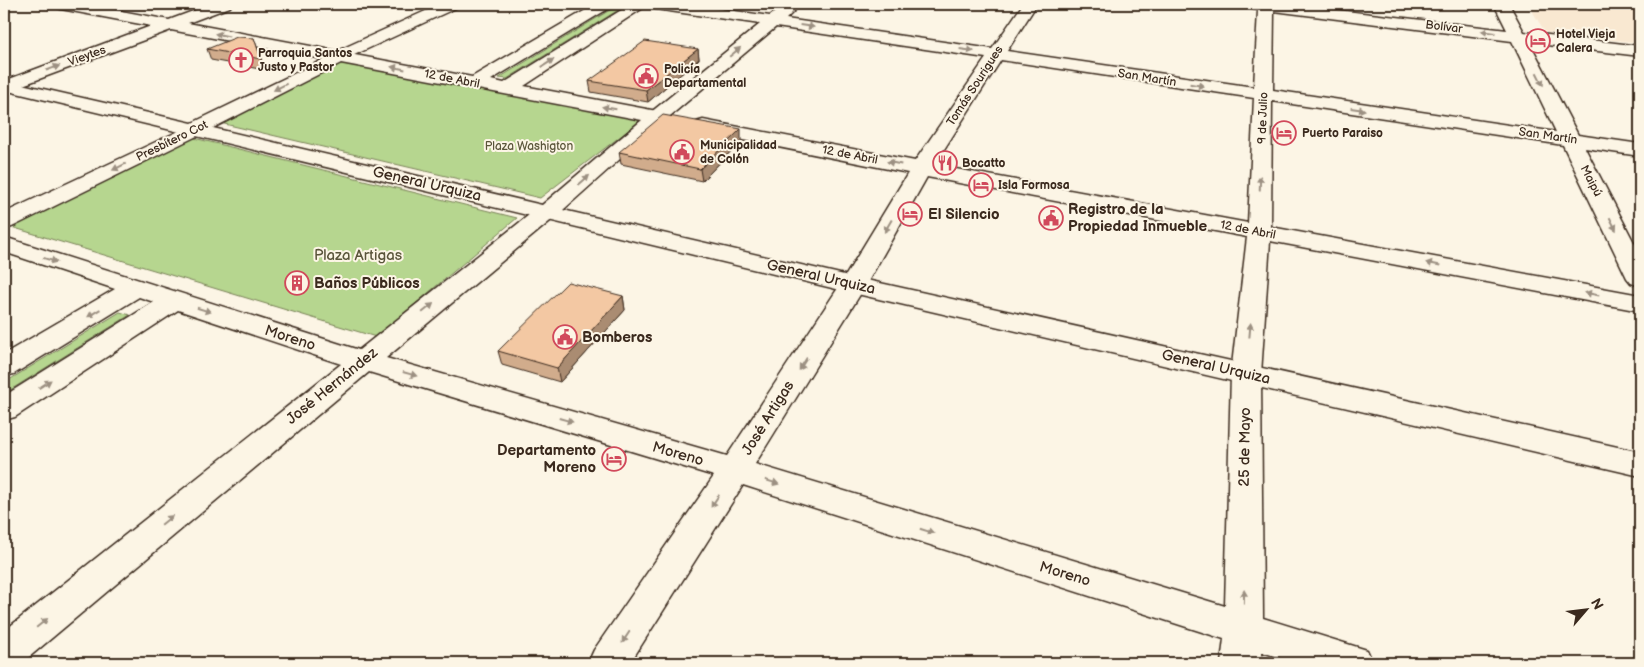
<svg xmlns="http://www.w3.org/2000/svg" width="1644" height="667" font-family="'Balsamiq Sans',sans-serif">
  <style>
    .built { fill: #f9e8d1 }
    .green { fill: #b6d68f; stroke: #788056 }
    .lines { fill: none; stroke-linecap: round; stroke-linejoin: round }
    .minor-casing { stroke: #3b2a1e; stroke-width: 3 }
    .major-casing { stroke: #3b2a1e; stroke-width: 3 }
    .minor { fill: #fcf5e5; fill-rule: evenodd }
    .major { fill: #fcf5e5; fill-rule: evenodd }
    .wall { fill: #d1ac8c; stroke: #3b2a1e }
    .shaded-wall { fill: #aa8c72; stroke: #3b2a1e }
    .building { fill: #f3c8a3; stroke: #3b2a1e }
    .oneway { fill: #9c9082 }
    .labels { text-anchor: middle; dominant-baseline: central; stroke-width: 4; stroke-linejoin: round; paint-order: stroke }
    .far-street-label { font-size: 12px; fill: #3b2a1e; stroke: #fcf5e5 }
    .far-poi-label { font-size: 12px; font-weight: bold; fill: #3b2a1e; stroke: #fcf5e5; text-anchor: start }
    .far-park-label { font-size: 12px; fill: #5a553a; stroke: #fcf5e5 }
    .street-label { font-size: 15px; fill: #3b2a1e; stroke: #fcf5e5 }
    .poi-label { font-size: 15px; font-weight: bold; fill: #3b2a1e; stroke: #fcf5e5; text-anchor: start }
    .park-label { font-size: 15px; fill: #5a553a; stroke: #fcf5e5 }
  </style>
  <rect width="100%" height="100%" fill="#fcf5e5"/>
  <filter id="ink" filterUnits="userSpaceOnUse"><feTurbulence type="fractalNoise" baseFrequency=".02" numOctaves="2"/><feDisplacementMap in="SourceGraphic" scale="10" xChannelSelector="R" yChannelSelector="G"/><feConvolveMatrix kernelMatrix="1 2 1 2 8 2 1 2 1" color-interpolation-filters="sRGB"/></filter>
  <g filter="url(#ink)">
    <!-- built -->
    <path class="built" d="M1528,4h112v39l-95,-11z"/>
    <!-- green -->
    <path class="green" d="M613,8l7,1 -113,70 -8,-1z
      M338,63l305,56 -103,79 -324,-76z
      M190,137l327,81 -141,119 -368,-111z
      M120,312l10,3 -126,79v-11z"/>
    <g class="lines">
      <!-- minor casing -->
      <g class="minor-casing">
        <path id="minor" d="M53,4h31l85,16 43,-16h20l-2,3 -42,16 149,28 104,-47h20l-3,3 -119,55 -168,-32 -167,62v-11l147,-55 -90,-17 -5,-2z
          M648,4h37l85,12 15,-12h16l-15,15 206,30 31,-45h14l-30,47 247,36 4,-77 -13,-3 -2,-3h43l221,26 -13,-26h15l15,28 116,14v10l-110,-13 48,92 62,9v12l-55,-8 55,106v32l-9,-3 -4,-5 -64,-133 -291,-44 -1,126 369,68v16l-370,-70 -9,133 2,244 104,32 6,13h-75l-36,-11 -1,11h-40l3,-24 -481,-154 -113,178h-42l6,-13 120,-174 -345,-104 -347,291h-18v-32l337,-267 -163,-54 -163,107 -11,3v-24l150,-94 -15,-5 -125,77 -10,2v-22l111,-65 -111,-37v-15l355,113 180,-143 8,-2 8,2 3,5 -3,5 -169,141 341,98 113,-171 68,-112 -205,-41 -7,-2 -3,-4 3,-4 7,-2 212,41 71,-103 -210,-31 -112,94 -7,2 -7,-2 -3,-4 3,-4 110,-89 -105,-15 -5,-2zM1274,11l238,30 44,91 -283,-42zM1001,60l253,38 -6,125 -314,-58zM927,177l320,60 -16,137 -6,232 -470,-142 111,-179z
          M194,124l7,2 3,4 -3,4 -189,93 -8,2v-16z"/>
      </g>
      <!-- major casing -->
      <g class="major-casing">
        <path id="major" d="M596,4h18l-3,3 -120,73 13,3 127,-79h18l-125,82 133,25 7,2 3,4 -104,93 290,67 787,175v24l-787,-183 -849,-203v-10l188,43 147,-71 133,25zM341,63l301,57 -100,85 -329,-77z"/>
      </g>
      <!-- minor -->
      <use href="#minor" class="minor"/>
      <!-- major -->
      <use href="#major" class="major"/>
    </g>
    <!-- wall -->
    <path class="wall" d="M254,38l11,32 -54,-10 -4,-11z
      M698,49l1,10 -51,43 -57,-10 -2,-11z
      M741,141l-39,40 -81,-17 -2,-12z
      M623,296l2,14 -65,72 -58,-17 -4,-14z"/>
    <!-- shaded-wall -->
    <path class="shaded-wall" d="M698,49l1,10 -51,43 -2,-12z
      M741,129v12l-39,40 -2,-12z
      M623,296l2,14 -65,72 -3,-14z"/>
    <!-- building -->
    <path class="building" d="M237,37l17,1 7,21 -54,-10z
      M645,41l53,8 -52,41 -57,-9z
      M663,115l78,14 -41,40 -81,-17z
      M568,282l55,14 -66,72 -59,-17z"/>
    <!-- one-way arrows -->
    <defs><path id="oneway-solid" d="M-6-.8H1V-3.2L6.5 0L1 3.2V.8H-6Z" transform="scale(1.25)"/></defs>
    <g class="oneway">
      <use href="#oneway-solid" transform="translate(807 26) rotate(8)"/>
      <use href="#oneway-solid" transform="translate(1488 32) rotate(-173)"/>
      <use href="#oneway-solid" transform="translate(222 35) rotate(-169)"/>
      <use href="#oneway-solid" transform="translate(967 50) rotate(8)"/>
      <use href="#oneway-solid" transform="translate(735 52) rotate(-40)"/>
      <use href="#oneway-solid" transform="translate(548 63) rotate(-33)"/>
      <use href="#oneway-solid" transform="translate(53 68) rotate(-20)"/>
      <use href="#oneway-solid" transform="translate(398 68) rotate(-169)"/>
      <use href="#oneway-solid" transform="translate(1540 79) rotate(63)"/>
      <use href="#oneway-solid" transform="translate(1197 85) rotate(9)"/>
      <use href="#oneway-solid" transform="translate(280 87) rotate(153)"/>
      <use href="#oneway-solid" transform="translate(609 108) rotate(-170)"/>
      <use href="#oneway-solid" transform="translate(1358 109) rotate(8)"/>
      <use href="#oneway-solid" transform="translate(894 163) rotate(-169)"/>
      <use href="#oneway-solid" transform="translate(119 167) rotate(154)"/>
      <use href="#oneway-solid" transform="translate(584 180) rotate(-41)"/>
      <use href="#oneway-solid" transform="translate(1260 183) rotate(-88)"/>
      <use href="#oneway-solid" transform="translate(1613 224) rotate(63)"/>
      <use href="#oneway-solid" transform="translate(888 226) rotate(120)"/>
      <use href="#oneway-solid" transform="translate(50 260) rotate(18)"/>
      <use href="#oneway-solid" transform="translate(1433 264) rotate(-169)"/>
      <use href="#oneway-solid" transform="translate(1592 294) rotate(-169)"/>
      <use href="#oneway-solid" transform="translate(428 308) rotate(-39)"/>
      <use href="#oneway-solid" transform="translate(204 310) rotate(18)"/>
      <use href="#oneway-solid" transform="translate(94 313) rotate(149)"/>
      <use href="#oneway-solid" transform="translate(1250 330) rotate(-85)"/>
      <use href="#oneway-solid" transform="translate(803 364) rotate(122)"/>
      <use href="#oneway-solid" transform="translate(410 374) rotate(16)"/>
      <use href="#oneway-solid" transform="translate(45 384) rotate(-33)"/>
      <use href="#oneway-solid" transform="translate(566 420) rotate(16)"/>
      <use href="#oneway-solid" transform="translate(772 482) rotate(17)"/>
      <use href="#oneway-solid" transform="translate(715 501) rotate(123)"/>
      <use href="#oneway-solid" transform="translate(167 520) rotate(-39)"/>
      <use href="#oneway-solid" transform="translate(927 531) rotate(17)"/>
      <use href="#oneway-solid" transform="translate(1244 597) rotate(-89)"/>
      <use href="#oneway-solid" transform="translate(42 623) rotate(-39)"/>
      <use href="#oneway-solid" transform="translate(626 637) rotate(123)"/>
    </g>
  </g>
  <!-- icons -->
  <defs>
    <g id="hotel-ring" transform="scale(1.25)"><circle r="9.5" fill="#fcf5e5" stroke="#d1495b" stroke-width="1.5"/><path d="M-6-4.5h1.5V1H6V5H4.5V3h-9V5H-6ZM-4 0a1.8 1.8 0 1 1 3.6 0ZM.5 0V-2.5h3Q6-2.5 6 0Z" fill="#d1495b"/></g>
    <g id="church-ring" transform="scale(1.25)"><circle r="9.5" fill="#fcf5e5" stroke="#d1495b" stroke-width="1.5"/><path d="M-1.2-6h2.4v3.5h3.3v2.4h-3.3V6h-2.4V-.1h-3.3v-2.4h3.3Z" fill="#d1495b"/></g>
    <g id="civic-ring" transform="scale(1.25)"><circle r="9.5" fill="#fcf5e5" stroke="#d1495b" stroke-width="1.5"/><path d="M-.6-6.5H3V-4.5H.6V-3L4-1V1h2V6H-6V1h2V-1L-.6-3ZM-1.2 2.5V6h2.4V2.5Z" fill="#d1495b"/></g>
    <g id="restaurant-ring" transform="scale(1.25)"><circle r="9.5" fill="#fcf5e5" stroke="#d1495b" stroke-width="1.5"/><path d="M-5-6h1v4h1v-4h1v4h1v-4h1v5L-1.5 .5V6h-2V.5L-5-1ZM5-6V6H3V1.5H1.5Q1.5-4 5-6Z" fill="#d1495b"/></g>
    <g id="building-ring" transform="scale(1.25)"><circle r="9.5" fill="#fcf5e5" stroke="#d1495b" stroke-width="1.5"/><path d="M-4-6H4V6H1V3H-1V6H-4ZM-2.5-4.3h1.7v1.8h-1.7ZM.8-4.3h1.7v1.8H.8ZM-2.5-1h1.7V.8h-1.7ZM.8-1h1.7V.8H.8Z" fill="#d1495b"/></g>
  </defs>
  <g fill-rule="evenodd">
    <use href="#hotel-ring" x="1538" y="41"/>
    <use href="#church-ring" x="241" y="60"/>
    <use href="#civic-ring" x="646" y="76"/>
    <use href="#hotel-ring" x="1284" y="133"/>
    <use href="#civic-ring" x="682" y="152"/>
    <use href="#restaurant-ring" x="945" y="163"/>
    <use href="#hotel-ring" x="981" y="185"/>
    <use href="#hotel-ring" x="910" y="214"/>
    <use href="#civic-ring" x="1051" y="218"/>
    <use href="#building-ring" x="297" y="283"/>
    <use href="#civic-ring" x="565" y="337"/>
    <use href="#hotel-ring" x="614" y="459"/>
  </g>
  <g class="labels">
    <!-- far-street labels -->
    <g class="far-street-label">
      <text transform="translate(1444 27) rotate(7)">Bolívar</text>
      <text transform="translate(87 56) rotate(-20)">Vieytes</text>
      <text transform="translate(1147 78) rotate(9)">San Martín</text>
      <text transform="translate(452 79) rotate(11)">12 de Abril</text>
      <text transform="translate(975 86) rotate(-57)">Tomás Sourigues</text>
      <text transform="translate(1263 118) rotate(-88)">9 de Julio</text>
      <text transform="translate(1548 136) rotate(8)">San Martín</text>
      <text transform="translate(172 141) rotate(-26)">Presbítero Cot</text>
      <text transform="translate(850 155) rotate(11)">12 de Abril</text>
      <text transform="translate(1591 181) rotate(63)">Maipú</text>
      <text transform="translate(1248 230) rotate(11)">12 de Abril</text>
    </g>
    <!-- far-poi labels -->
    <g class="far-poi-label">
      <text x="1556" y="34">Hotel Vieja<tspan x="1556" dy="14">Calera</tspan></text>
      <text x="258" y="53">Parroquia Santos<tspan x="258" dy="14">Justo y Pastor</tspan></text>
      <text x="664" y="69">Policía<tspan x="664" dy="14">Departamental</tspan></text>
      <text x="1302" y="133">Puerto Paraiso</text>
      <text x="700" y="145">Municipalidad<tspan x="700" dy="14">de Colón</tspan></text>
      <text x="962" y="163">Bocatto</text>
      <text x="998" y="185">Isla Formosa</text>
    </g>
    <!-- far-park labels -->
    <g class="far-park-label">
      <text x="529" y="146">Plaza Washigton</text>
    </g>
    <!-- street labels -->
    <g class="street-label">
      <text transform="translate(427 184) rotate(13)">General Urquiza</text>
      <text transform="translate(821 277) rotate(13)">General Urquiza</text>
      <text transform="translate(290 338) rotate(18)">Moreno</text>
      <text transform="translate(1216 367) rotate(13)">General Urquiza</text>
      <text transform="translate(332 386) rotate(-39)">José Hernández</text>
      <text transform="translate(768 418) rotate(-58)">José Artigas</text>
      <text transform="translate(1245 447) rotate(-89)">25 de Mayo</text>
      <text transform="translate(678 454) rotate(16)">Moreno</text>
      <text transform="translate(1065 574) rotate(17)">Moreno</text>
    </g>
    <!-- poi labels -->
    <g class="poi-label">
      <text x="1068" y="209">Registro de la<tspan x="1068" dy="17">Propiedad Inmueble</tspan></text>
      <text x="928" y="214">El Silencio</text>
      <text x="314" y="283">Baños Públicos</text>
      <text x="582" y="337">Bomberos</text>
      <text x="596" y="450" text-anchor="end">Departamento<tspan x="596" dy="17">Moreno</tspan></text>
    </g>
    <!-- park labels -->
    <g class="park-label">
      <text x="358" y="255">Plaza Artigas</text>
    </g>
  </g>
  <!-- margin -->
  <rect width="1644" height="667" fill="none" stroke="#fcf5e5" stroke-width="20"/>
  <rect x="10" y="10" width="1624" height="647" fill="none" stroke="#3b2a1e" stroke-width="2" filter="url(#ink)"/>
  <!-- north arrow -->
  <g transform="translate(1586 610) rotate(62)" stroke="#fcf5e5" stroke-width="4" paint-order="stroke">
  <path d="M0-4L9 19L0 12L-9 19Z" fill="#3b2a1e"/>
  <text y="-8" font-size="14" font-weight="bold" text-anchor="middle" fill="#3b2a1e">N</text>
  </g>
</svg>
